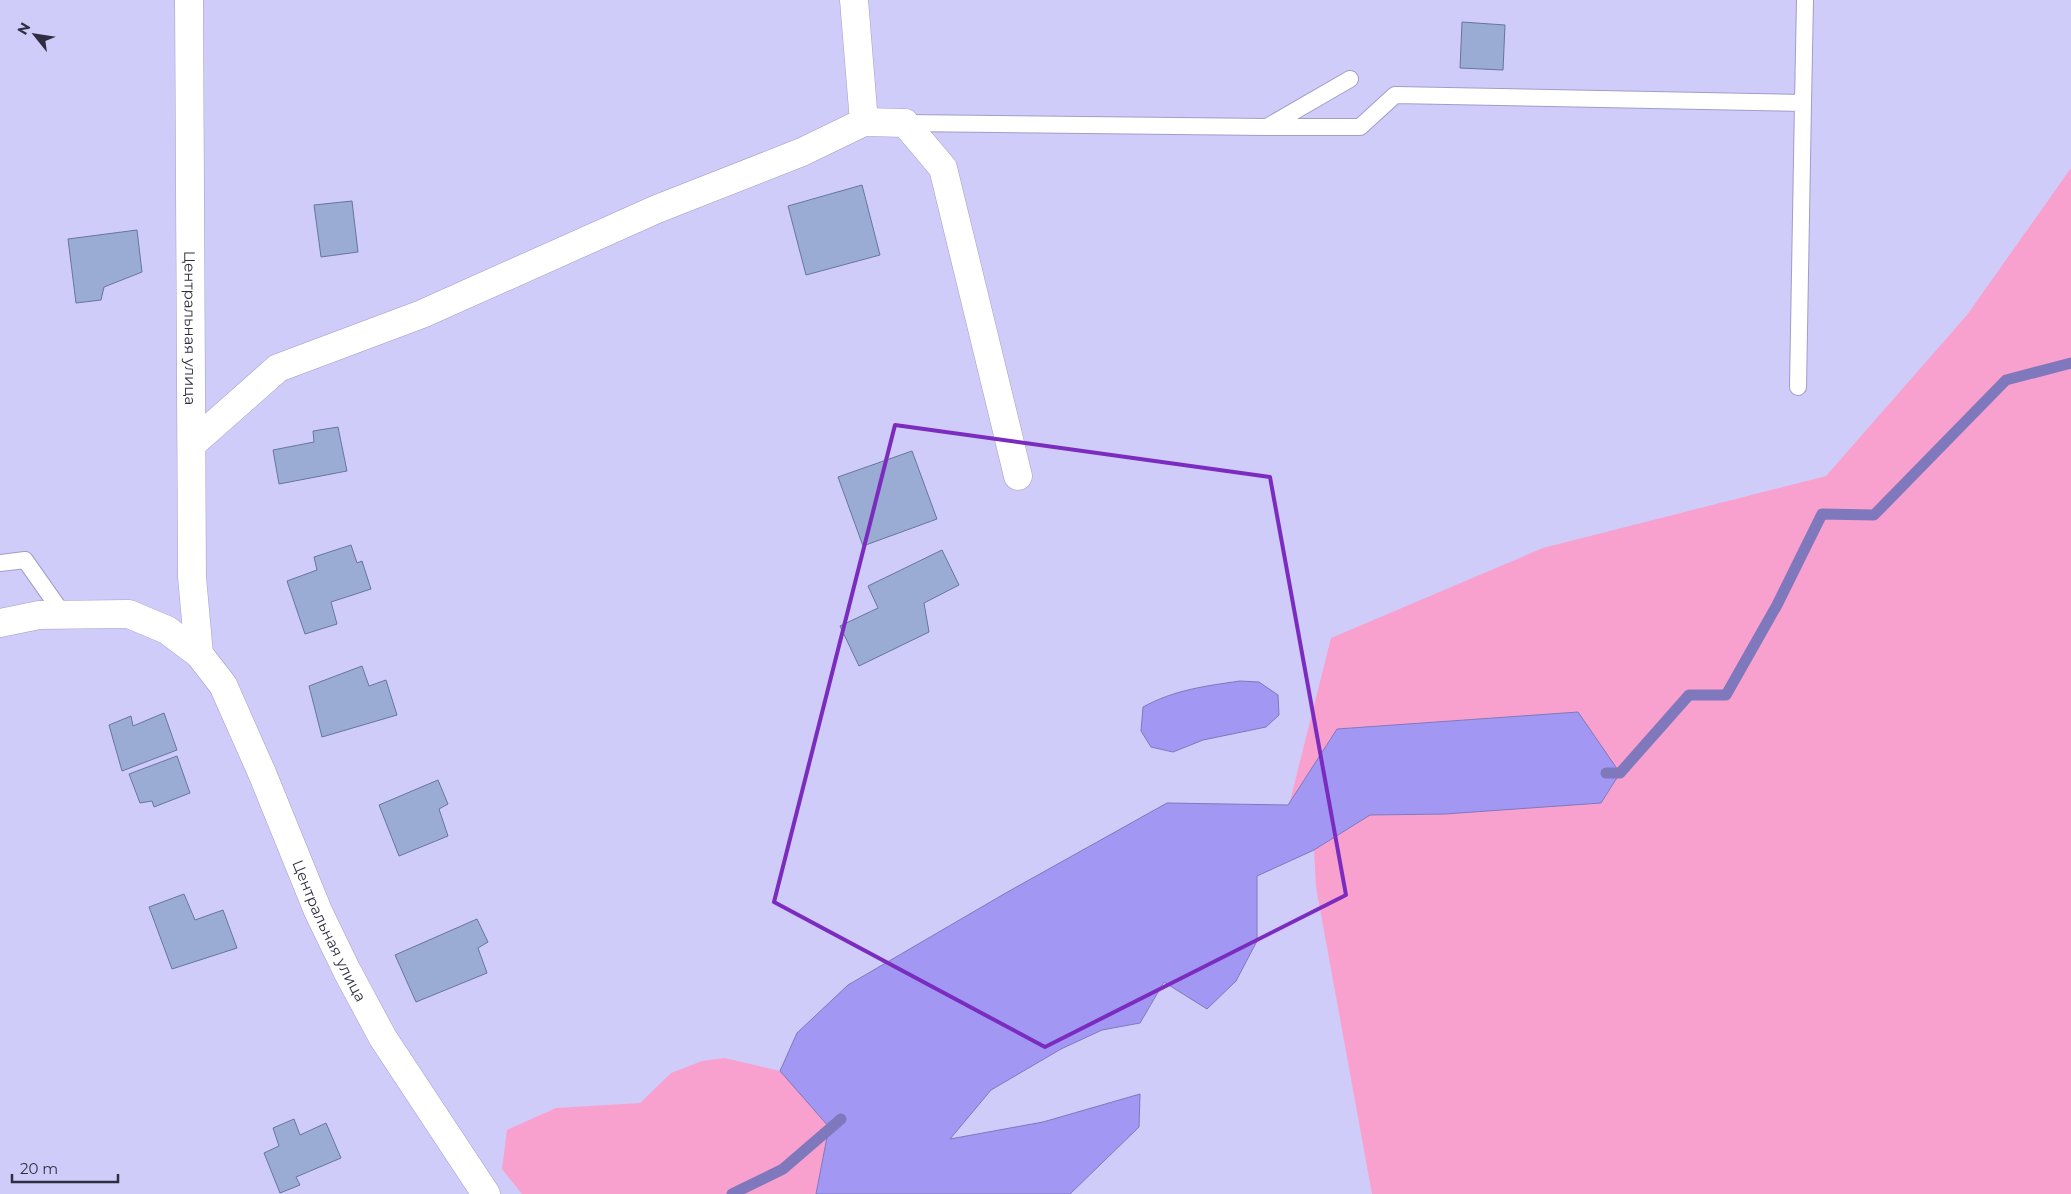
<svg xmlns="http://www.w3.org/2000/svg" width="2071" height="1194" font-family="Montserrat,sans-serif">
  <style>
    .green { fill: #f9a1ce }
    .water { fill: #a298f3; stroke: #8078bd }
    .lines { fill: none; stroke-linecap: round; stroke-linejoin: round }
    .stream { stroke: #8078bd; stroke-width: 11 }
    .building { fill: #9aabd4; stroke: #67769d }
    .service-casing { stroke: #a09dc9; stroke-width: 18 }
    .minor-casing { stroke: #a09dc9; stroke-width: 29 }
    .tertiary-casing { stroke: #a09dc9; stroke-width: 29 }
    .service { stroke: #fff; stroke-width: 16 }
    .minor { stroke: #fff; stroke-width: 28 }
    .tertiary { stroke: #fff; stroke-width: 28 }
    .marked { fill: none; stroke: #7b2cbf; stroke-width: 4; stroke-linejoin: round }
    .labels { text-anchor: middle; dominant-baseline: central; stroke-width: 4; stroke-linejoin: round; paint-order: stroke }
    .street-label { font-size: 15px; fill: #2f2e40; stroke: #cfccfa }
  </style>
  <rect width="100%" height="100%" fill="#cfccfa"/>
  <!-- green -->
  <path class="green" d="M2071,168v1026h-699l-56,-307 -2,-37 56,-35 75,-1 133,-102 -241,17 -48,76 42,-167 212,-90 283,-72 141,-161z
    M725,1058l55,13 49,56 -13,67h-294l-20,-25 5,-39 49,-22 84,-5 31,-30 31,-12z"/>
  <!-- water -->
  <path class="water" d="M1240,681l19,1 19,13 1,20 -13,12 -63,13 -30,12 -22,-5 -10,-16 2,-24c31,-17 62,-21 97,-26z
    M1578,712l42,61 -19,30 -156,11 -75,1 -56,35 -57,26v65l-21,40 -29,28 -43,-27 -24,41 -38,7 -41,19 -70,41 -41,49 93,-17 97,-28 -1,33 -69,67h-254l13,-67 -49,-56 17,-38 51,-48 156,-91 163,-91 121,2 49,-76z"/>
  <g class="lines">
    <!-- stream -->
    <path class="stream" d="M1606,773h14l69,-78h37l51,-90 45,-91 52,1 132,-135 65,-17
      M732,1194l51,-25 58,-50"/>
  </g>
  <!-- building -->
  <path class="building" d="M1462,22l43,3 -2,45 -43,-2z
    M862,185l18,70 -74,20 -18,-69z
    M352,201l6,51 -37,5 -7,-52z
    M137,230l5,42 -38,15 -3,13 -25,3 -8,-64z
    M338,427l9,44 -68,13 -6,-34 41,-8 -1,-11z
    M912,451l25,68 -74,27 -25,-69z
    M351,545l6,18 5,-2 9,28 -40,13 6,22 -32,10 -18,-53 30,-11 -3,-13z
    M942,550l17,35 -35,18 5,29 -70,34 -19,-40 38,-18 -10,-22z
    M362,666l7,20 17,-6 11,35 -75,22 -13,-51z
    M164,713l13,37 -55,21 -13,-46 22,-9 2,10z
    M177,756l13,37 -36,14 -2,-6 -12,2 -11,-29z
    M438,780l10,24 -9,5 9,27 -49,20 -20,-51z
    M184,894l11,26 28,-10 14,38 -65,21 -23,-62z
    M477,919l11,23 -10,6 9,25 -71,29 -21,-47z
    M294,1119l6,16 26,-12 15,35 -45,19 4,8 -20,8 -16,-40 15,-7 -6,-18z"/>
  <g class="lines">
    <!-- service casing -->
    <g class="service-casing">
      <path id="service" d="M1803,103l2,-103
        M905,123l362,4 83,-48
        M1267,127h93l35,-32 408,8 -5,284
        M0,563l25,-3 38,54"/>
    </g>
    <!-- minor casing -->
    <g class="minor-casing">
      <g id="minor">
        <path id="s1" d="M189,0l3,577 7,77"/>
        <path d="M854,0l10,122"/>
        <path d="M192,444l86,-76 144,-54 235,-105 145,-57 62,-30 41,1 38,45 75,308"/>
      </g>
    </g>
    <!-- tertiary casing -->
    <g class="tertiary-casing">
      <g id="tertiary">
        <path id="s2" d="M0,623l39,-8 90,-1 38,16 32,24 24,31 39,88 56,138 29,60 36,67 103,156"/>
      </g>
    </g>
    <!-- service -->
    <use href="#service" class="service"/>
    <!-- minor -->
    <use href="#minor" class="minor"/>
    <!-- tertiary -->
    <use href="#tertiary" class="tertiary"/>
  </g>
  <!-- marked area -->
  <path class="marked" d="M895,425l375,52 76,418 -301,152 -271,-145z"/>
  <g class="labels">
    <!-- street labels -->
    <g class="street-label">
      <text stroke="none"><textPath href="#s1" startOffset="328">Центральная улица</textPath></text>
      <text stroke="none"><textPath href="#s2" startOffset="518">Центральная улица</textPath></text>
    </g>
  </g>
  <!-- north arrow -->
  <g transform="translate(35 35) rotate(300)" stroke="#cfccfa" stroke-width="4" paint-order="stroke">
  <path d="M0-4L9 19L0 12L-9 19Z" fill="#2f2e40"/>
  <text y="-8" font-size="14" font-weight="bold" text-anchor="middle" fill="#2f2e40">N</text>
  </g>
  <!-- scale -->
  <path d="M12 1174v8h106v-8" fill="none" stroke="#2f2e40" stroke-width="2.5"/>
  <text x="20" y="1174" font-size="15" fill="#2f2e40" stroke="#cfccfa" stroke-width="4" paint-order="stroke">20 m</text>
</svg>
